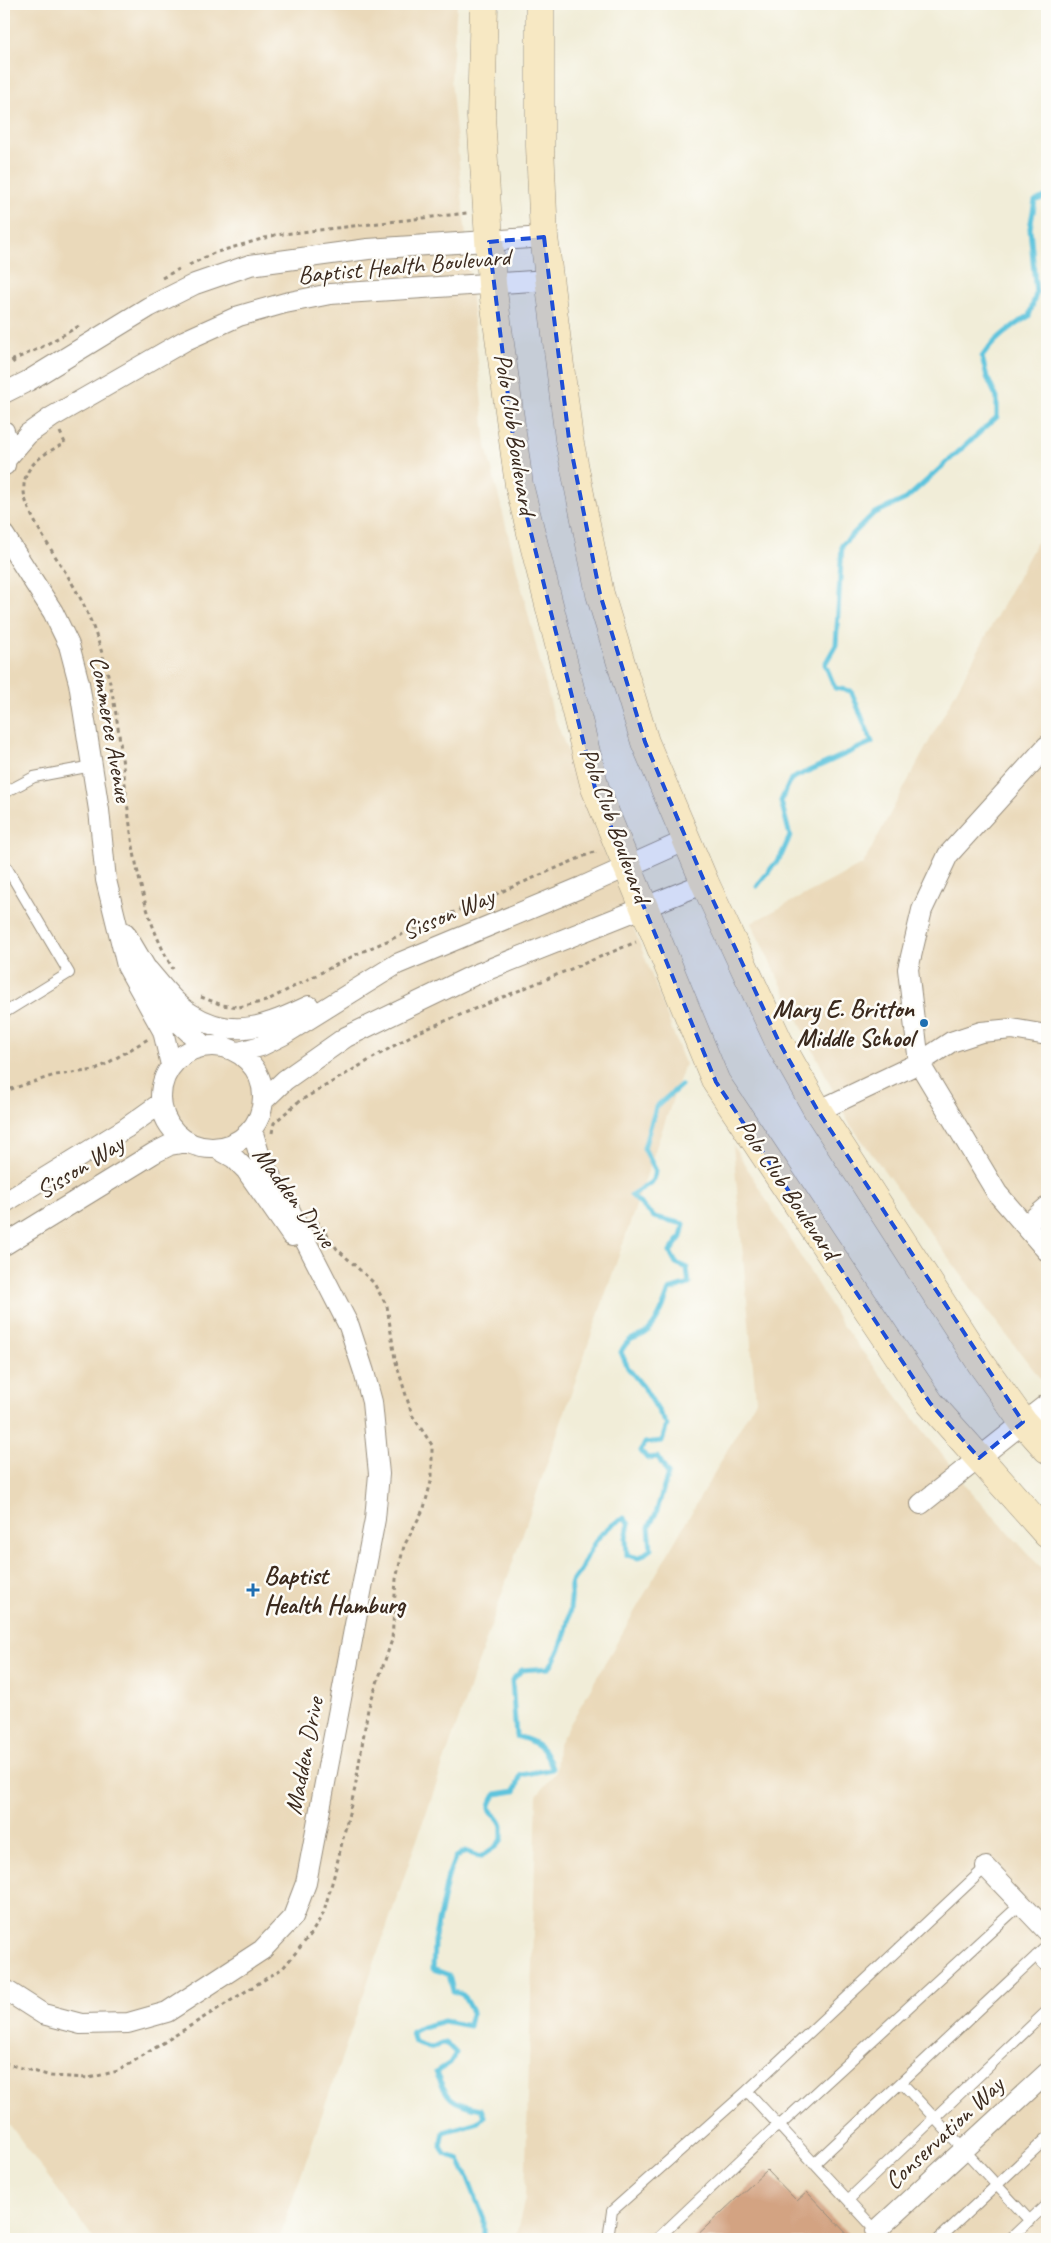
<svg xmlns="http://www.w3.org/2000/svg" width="1051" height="2243" font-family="Caveat,sans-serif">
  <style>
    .built { fill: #ead9ba }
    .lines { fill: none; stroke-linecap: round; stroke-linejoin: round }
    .stream { stroke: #5fc4dd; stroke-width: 5 }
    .building { fill: #d3a382 }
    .lane-casing { stroke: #968c7b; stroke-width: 12 }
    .street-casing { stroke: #968c7b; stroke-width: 22 }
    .secondary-casing { stroke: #968c7b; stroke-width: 29 }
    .path { stroke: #968c7b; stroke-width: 3; stroke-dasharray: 4 4; stroke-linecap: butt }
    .lane { stroke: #fff; stroke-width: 10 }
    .street { stroke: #fff; stroke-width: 20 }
    .secondary { stroke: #f7e8c3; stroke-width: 28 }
    .marked { fill: #1d4ed8; fill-opacity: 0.2; stroke: #1d4ed8; stroke-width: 4; stroke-dasharray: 10 6; stroke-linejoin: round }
    .poi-dot { fill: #1f6fb2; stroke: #fdfcf7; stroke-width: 2 }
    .labels { text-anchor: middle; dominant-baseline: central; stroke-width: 5; stroke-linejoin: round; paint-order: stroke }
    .street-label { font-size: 25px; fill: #3b2a1e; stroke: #fdfcf7 }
    .poi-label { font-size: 25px; font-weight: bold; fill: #3b2a1e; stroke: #fdfcf7; text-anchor: end }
  </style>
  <rect width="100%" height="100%" fill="#fdfcf7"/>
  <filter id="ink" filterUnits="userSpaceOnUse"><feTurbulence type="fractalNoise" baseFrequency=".02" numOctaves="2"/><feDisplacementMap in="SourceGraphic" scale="10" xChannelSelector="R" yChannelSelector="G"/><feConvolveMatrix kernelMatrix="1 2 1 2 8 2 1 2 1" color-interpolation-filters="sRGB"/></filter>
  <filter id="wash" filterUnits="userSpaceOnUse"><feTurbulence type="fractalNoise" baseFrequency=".0096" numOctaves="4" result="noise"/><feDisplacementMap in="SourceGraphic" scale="20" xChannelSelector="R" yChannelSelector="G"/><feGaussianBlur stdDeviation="1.12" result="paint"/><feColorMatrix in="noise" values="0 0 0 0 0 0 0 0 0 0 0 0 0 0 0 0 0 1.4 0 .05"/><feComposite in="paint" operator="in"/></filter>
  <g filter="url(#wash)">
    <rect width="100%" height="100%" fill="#f1edd8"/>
    <!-- built -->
    <path class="built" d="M4,4h453l-6,76 35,366 67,267 132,351 -406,1175h-185l-90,-122z
      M1047,523v864l-53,-68 -145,-196 -98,-200 112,-59z
      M733,1145l109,180 128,166 77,83v665h-532l10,-41 12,-403 19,-23 2,-27 198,-345z"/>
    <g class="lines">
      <!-- stream -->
      <path class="stream" d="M757,886l24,-30 9,-20 -9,-35 10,-22 81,-37 -21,-51 -16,-3 -10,-24 11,-19 6,-100 31,-31 33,-15 91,-82v-19l-10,-21 -5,-20c12,-18 28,-30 47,-41l7,-22 -6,-66 5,-27 12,-5
        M484,2239v-20l-16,-41 -9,-18 -14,-6 -4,-8 3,-14 34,-10 6,-6 -3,-7c-31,-7 -32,-8 -45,-37l14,-9 6,-10 -10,-10 -17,5 -14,-5 -3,-11 10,-5 22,-6 25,5 3,-14 -9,-17 -10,-4 -4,-16 -16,-6 1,-28 14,-65 7,-18 10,-7 15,6 15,-10 7,-8c0,-4 0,-9 0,-13 -4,-15 -21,-12 -6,-32l19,-3 6,-16 31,-6c-6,-22 -14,-27 -36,-33l-4,-56 10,-10 27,-2c14,-20 20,-43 22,-68 1,-5 -1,-10 0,-15 1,-6 8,-11 10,-16 11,-24 18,-39 43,-51l5,6 -3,14 1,17 12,3 12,-9 -2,-22 7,-14 12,-39 -10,-17 -11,1 -6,-7 4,-8 17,-2 5,-16 -22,-36 -17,-21 -7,-16c10,-20 18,-11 28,-22 10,-10 16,-27 20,-40l20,-6 -2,-16 -11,-5 -6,-11 11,-15 3,-13 -30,-7 -23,-22 21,-13 4,-11 -12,-23 12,-41 25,-22"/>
    </g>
    <g id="blocks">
      <!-- building -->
      <path class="building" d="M767,2170l30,31 10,-9 45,47h-159z"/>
    </g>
  </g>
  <g filter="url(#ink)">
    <use href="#blocks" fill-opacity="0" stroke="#968c7b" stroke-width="1"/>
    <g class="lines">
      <!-- lane casing -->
      <g class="lane-casing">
        <path id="lane" d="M4,793l30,-16 58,-11
          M4,863l65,110 -65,40
          M1036,1956l11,12
          M902,2083l128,138
          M747,2091l137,148
          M814,2164l233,-218
          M848,2200l199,-189
          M608,2239l4,-28 135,-120 239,-224
          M657,2239l115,-109 7,-4 242,-222
          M939,2239l108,-101
          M1010,2239l37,-35"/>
      </g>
      <!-- street casing -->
      <g class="street-casing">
        <path id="street" d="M4,393l24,-12 121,-74 46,-23 55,-19 118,-16 176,-12
          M4,431l4,13 -3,21
          M8,457l20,-23 24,-17 134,-77 53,-24 46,-13 45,-9 218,-14
          M4,535l49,77 16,33 10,38 20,127 7,70 21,86 36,65 8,34
          M1047,746l-99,109 -26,55 -14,59 11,94 78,130 50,58
          M125,933l53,89 26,24
          M148,970c13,15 26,33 43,44 41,27 78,11 118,-8
          M161 1097a51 51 0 1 1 102 0a51 51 0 1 1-102 0Z
          M239,1052l22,-6 22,-11 114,-71 185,-77 105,-47
          M264,1100l21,-20 61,-43 126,-61 233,-93
          M818,1111l101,-48 32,-21 30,-10 31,-3 35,6
          M216,1148l18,10 12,12 46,66
          M4,1203l122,-75 35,-25
          M1026,1225l21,-18
          M4,1245l150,-92 16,-8 18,-3
          M921,1504l126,-100
          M986,1867l61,64
          M4,1989l39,25 38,10 47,-1 39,-11 95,-62 31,-33 13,-34 69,-364 4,-45 -7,-72 -8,-30 -15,-46 -65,-127 -23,-39 -9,-30
          M876,2231l171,-158"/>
      </g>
      <!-- secondary casing -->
      <g class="secondary-casing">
        <path id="secondary" d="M484,4l-3,113 11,167 27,201 76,303 121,294 214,321 117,131
          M540,4v142l4,91 25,202 31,155 45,148 60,141 74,159 39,69 162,251 43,60 24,27"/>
      </g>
      <!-- path -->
      <path class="path" d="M189,265l25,-12 61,-18 192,-22
        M162,278l17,-9
        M12,360l5,6
        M4,364l36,-16 39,-22
        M60,432l5,11c-20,10 -43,22 -41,48 1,25 41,77 54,103 10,18 18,40 24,59 32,103 15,220 71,316
        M201,997l21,8 17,2 27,-6 93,-48 237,-102 1,2
        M4,1094l4,-4 47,-15 41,-5 52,-31
        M272,1133l2,-10 24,-21 116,-68 222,-92
        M4,2063l47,13 38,2 29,-7 165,-103 28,-34 12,-20 11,-38 21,-88 13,-79 24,-69 4,-61 8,-33 20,-38 8,-30v-33l-20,-30 -17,-56 -8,-53 -14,-24 -36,-33 -19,-27"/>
      <!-- lane -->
      <use href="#lane" class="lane"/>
      <!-- street -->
      <use href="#street" class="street"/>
      <!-- secondary -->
      <use href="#secondary" class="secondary"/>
    </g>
  </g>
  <!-- marked area -->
  <path class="marked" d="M544,237l25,202 31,155 45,148 60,141 74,159 39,69 205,311 -44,36 -49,-55 -214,-321 -121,-294 -76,-303 -30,-243z"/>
  <!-- markers -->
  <g class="poi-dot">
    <circle cx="924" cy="1023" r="5"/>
    <path d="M250.5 1582.5h5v5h5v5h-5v5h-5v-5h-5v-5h5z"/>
  </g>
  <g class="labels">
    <!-- street labels -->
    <g class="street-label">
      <text transform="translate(404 266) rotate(-5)">Baptist Health Boulevard</text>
      <text transform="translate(515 434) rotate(81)">Polo Club Boulevard</text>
      <text transform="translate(111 729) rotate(80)">Commerce Avenue</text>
      <text transform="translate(615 825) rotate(70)">Polo Club Boulevard</text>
      <text transform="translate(448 914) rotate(-23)">Sisson Way</text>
      <text transform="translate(80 1167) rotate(-32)">Sisson Way</text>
      <text transform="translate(788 1189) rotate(56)">Polo Club Boulevard</text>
      <text transform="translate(294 1197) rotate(53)">Madden Drive</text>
      <text transform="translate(304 1756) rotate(-79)">Madden Drive</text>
      <text transform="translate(944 2133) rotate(-43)">Conservation Way</text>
    </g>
    <!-- poi labels -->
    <g class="poi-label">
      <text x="914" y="1009">Mary E. Britton<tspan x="914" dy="29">Middle School</tspan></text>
      <text x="264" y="1576" text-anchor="start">Baptist<tspan x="264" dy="29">Health Hamburg</tspan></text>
    </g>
  </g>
  <!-- margin -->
  <rect width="1051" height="2243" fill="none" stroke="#fdfcf7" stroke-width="20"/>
</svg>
